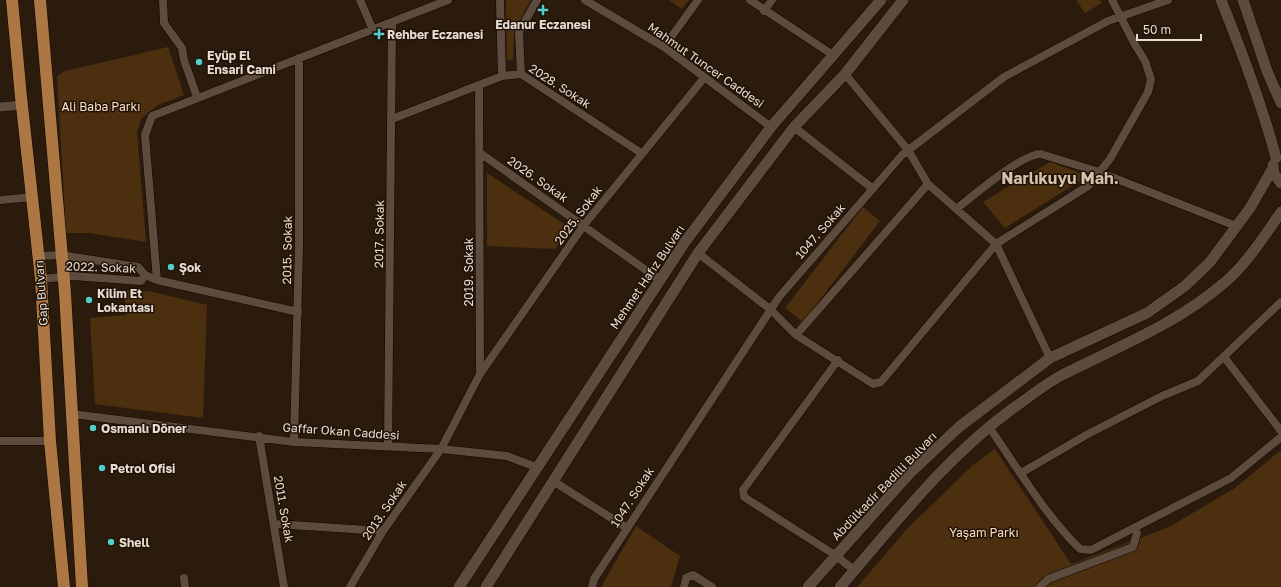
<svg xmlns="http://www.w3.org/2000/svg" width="1281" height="587" font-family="'Golos Text',sans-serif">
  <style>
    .green { fill: #4c2f0f }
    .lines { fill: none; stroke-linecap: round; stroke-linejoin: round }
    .minor-casing { stroke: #120600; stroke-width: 9 }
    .tertiary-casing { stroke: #120600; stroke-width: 10 }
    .secondary-casing { stroke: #120600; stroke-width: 12 }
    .trunk-casing { stroke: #120600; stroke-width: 13 }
    .minor { stroke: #5d4c3d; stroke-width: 8 }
    .tertiary { stroke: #5d4c3d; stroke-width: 9 }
    .secondary { stroke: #5d4c3d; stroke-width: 11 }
    .trunk { stroke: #ac7742; stroke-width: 12 }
    .poi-dot { fill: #52cdcc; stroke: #201205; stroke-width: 1.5 }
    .labels { text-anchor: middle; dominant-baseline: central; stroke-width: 3; stroke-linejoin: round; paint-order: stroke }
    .poi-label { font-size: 12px; font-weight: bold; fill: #e7dcd3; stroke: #201205; text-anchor: start }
    .street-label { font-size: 12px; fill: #e7dcd3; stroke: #201205 }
    .park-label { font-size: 12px; fill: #fbdfc5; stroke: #201205 }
    .district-label { font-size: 16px; font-weight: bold; fill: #d5c1ae; stroke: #201205 }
  </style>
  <rect width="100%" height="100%" fill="#2a1b0d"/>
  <!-- green -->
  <path class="green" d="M506,0h25l-17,31 -1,28 -4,1 -2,-1z
    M669,0h20l-7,9z
    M1076,0h24l2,3 -17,10z
    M168,47l16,48 -26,10 -17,14 -4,13 9,110 -56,-9h-24l-9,-157 8,-5z
    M1050,162l38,14 -83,52 -22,-26z
    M487,173l83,55 -15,21 -68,-3z
    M863,207l17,14 -77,101 -18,-14z
    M124,290l25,1 58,14 -4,113 -108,-14 -5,-86 36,-3z
    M995,449l76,115 98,-37 66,-39 46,-38v137h-424l51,-59 65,-63z
    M636,526l44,30 -9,31h-70z"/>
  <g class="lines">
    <!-- minor casing -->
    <g class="minor-casing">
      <path id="minor" d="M163,0l1,23 18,25 2,12 13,37
        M360,0l13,30
        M500,0l2,76
        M585,0l79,47 107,80
        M750,0l83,55
        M764,11l8,-11
        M664,47l34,-47
        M521,74l-2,-42 18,-32
        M845,74l63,76 20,34 68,60 54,114
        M392,119l110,-43 19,-2 120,79
        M794,127l79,62
        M480,153l180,127
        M0,200l33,-3
        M956,209c17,-13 67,-56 85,-55l58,18 137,54
        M698,253l72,56 26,26 132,-151
        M39,256l22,-1 77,12 7,8
        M41,279l32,-3 68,5 4,-6 12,5 141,32
        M157,280l-12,-145 7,-19 296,-116
        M796,335l77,49 8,-2 115,-138 92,-58 22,-27 38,-67 3,-13 -6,-18 -11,-18 -22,-43
        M1224,357l57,74
        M838,360l-95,130 1,7 91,58 19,15
        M480,374l104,-149 120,-147
        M72,414l222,28 147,7 66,7 29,11
        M989,427c28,40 56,88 91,122l11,1 140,-72 50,-41
        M259,436l25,151
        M0,441h50
        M294,442l5,-195v-189
        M388,446l4,-423
        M1021,473l67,-39 74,-38 36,-15 83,-79
        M553,481l74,47
        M275,524l108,7
        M184,578l1,9
        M350,587l33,-56 58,-82 39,-75 -1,-289
        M592,587l2,-8 185,-282 123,-142 102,-78 104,-56 60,-21
        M684,587l2,-9 7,-3 19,12
        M1040,587l8,-8 85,-32 4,-14 -2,-6"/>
    </g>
    <!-- tertiary casing -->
    <g class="tertiary-casing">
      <path id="tertiary" d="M0,107l22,-2"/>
    </g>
    <!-- secondary casing -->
    <g class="secondary-casing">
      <path id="secondary" d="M1221,0c21,52 41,104 55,158
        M1243,0l24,71 14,32
        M1273,165l1,9 7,9
        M459,587l226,-345 86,-115 110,-127
        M486,587l212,-334 96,-126 51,-53 58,-74
        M808,587l102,-114 49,-46 91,-69 97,-45 38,-27 25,-24 40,-54 23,-40
        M840,587c54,-62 105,-129 172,-178 16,-11 33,-25 50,-34 57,-29 113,-50 162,-92 21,-17 42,-49 57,-71"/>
    </g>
    <!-- trunk casing -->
    <g class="trunk-casing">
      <path id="trunk" d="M12,0l9,97 20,182 9,162 14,146
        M40,0l25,293 17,294"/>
    </g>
    <!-- minor -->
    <use href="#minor" class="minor"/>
    <!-- tertiary -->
    <use href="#tertiary" class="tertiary"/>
    <!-- secondary -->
    <use href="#secondary" class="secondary"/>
    <!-- trunk -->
    <use href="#trunk" class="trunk"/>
  </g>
  <!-- markers -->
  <g class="poi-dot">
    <path d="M541 4h4v4h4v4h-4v4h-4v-4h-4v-4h4z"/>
    <path d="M377 28h4v4h4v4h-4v4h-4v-4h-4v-4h4z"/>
    <circle cx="199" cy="62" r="4"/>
    <circle cx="171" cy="267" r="4"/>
    <circle cx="89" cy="300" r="4"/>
    <circle cx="93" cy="428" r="4"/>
    <circle cx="102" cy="468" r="4"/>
    <circle cx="111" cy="542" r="4"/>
  </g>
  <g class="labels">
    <!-- poi labels -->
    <g class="poi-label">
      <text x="543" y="24" text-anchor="middle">Edanur Eczanesi</text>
      <text x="387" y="34">Rehber Eczanesi</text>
      <text x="207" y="55">Eyüp El<tspan x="207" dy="14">Ensari Cami</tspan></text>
      <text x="179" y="267">Şok</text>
      <text x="97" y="293">Kilim Et<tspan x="97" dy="14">Lokantası</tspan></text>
      <text x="101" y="428">Osmanlı Döner</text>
      <text x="110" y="468">Petrol Ofisi</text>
      <text x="119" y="542">Shell</text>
    </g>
    <!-- street labels -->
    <g class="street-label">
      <text transform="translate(706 65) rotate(35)">Mahmut Tuncer Caddesi</text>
      <text transform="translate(560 86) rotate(33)">2028. Sokak</text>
      <text transform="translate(538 179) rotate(35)">2026. Sokak</text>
      <text transform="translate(578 215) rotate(-53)">2025. Sokak</text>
      <text transform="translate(820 231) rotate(-49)">1047. Sokak</text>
      <text transform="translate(379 234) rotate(-89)">2017. Sokak</text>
      <text transform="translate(287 250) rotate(-89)">2015. Sokak</text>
      <text transform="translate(101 267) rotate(2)">2022. Sokak</text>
      <text transform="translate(468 272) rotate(-90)">2019. Sokak</text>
      <text transform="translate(647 277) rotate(-56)">Mehmet Hafız Bulvarı</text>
      <text transform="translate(41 293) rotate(-94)">Gap Bulvarı</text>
      <text transform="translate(341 431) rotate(4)">Gaffar Okan Caddesi</text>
      <text transform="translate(884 486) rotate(-46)">Abdülkadir Badilli Bulvarı</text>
      <text transform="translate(632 497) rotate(-57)">1047. Sokak</text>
      <text transform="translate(284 509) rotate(80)">2011. Sokak</text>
      <text transform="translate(384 510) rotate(-56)">2013. Sokak</text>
    </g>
    <!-- park labels -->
    <g class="park-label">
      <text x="101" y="106">Ali Baba Parkı</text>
      <text x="984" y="532">Yaşam Parkı</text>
    </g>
    <!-- district labels -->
    <g class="district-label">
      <text x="1060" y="178">Narlıkuyu Mah.</text>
    </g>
  </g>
  <!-- scale -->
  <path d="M1137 34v6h64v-6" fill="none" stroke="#e7dcd3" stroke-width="2"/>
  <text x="1143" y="34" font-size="12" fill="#e7dcd3" stroke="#201205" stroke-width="3" paint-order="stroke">50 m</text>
</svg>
